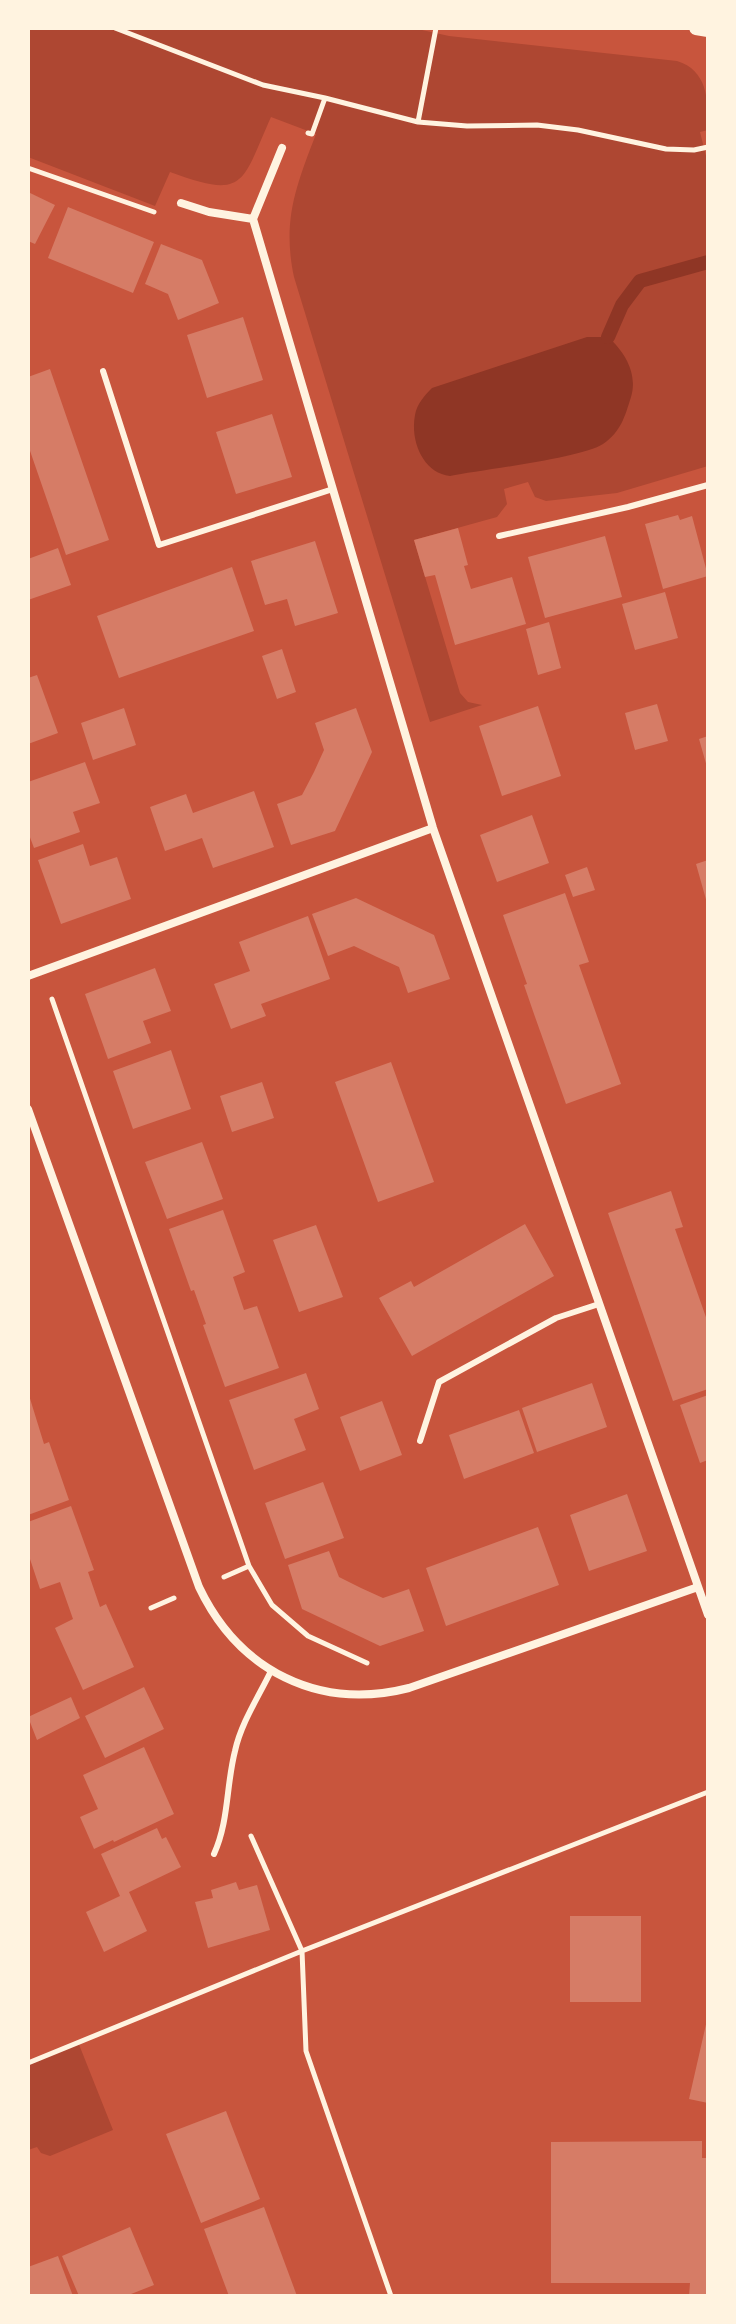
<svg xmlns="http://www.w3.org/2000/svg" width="736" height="2324" font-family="'Titillium Web',sans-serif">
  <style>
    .green { fill: #ae4732 }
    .water { fill: #8f3625 }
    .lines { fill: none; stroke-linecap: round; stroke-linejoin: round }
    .stream { stroke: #8f3625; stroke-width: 14 }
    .building { fill: #d67c66 }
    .path { stroke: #fff3e0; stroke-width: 5 }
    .service { stroke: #fff3e0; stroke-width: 6 }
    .minor { stroke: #fff3e0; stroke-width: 8 }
    .tertiary { stroke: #fff3e0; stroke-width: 14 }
  </style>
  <rect width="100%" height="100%" fill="#c8553d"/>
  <!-- green -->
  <path class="green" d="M28,28h385l36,8 228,25c32,10 31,41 31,69l-8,2 8,32v302l-91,27 -71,8 -11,-4 -7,-15 -24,7 3,15 -10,13 -83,23 46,153 8,9 14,3 -52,17 -136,-445c-12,-56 2,-91 22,-143l-45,-17c-30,67 -25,83 -101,55l-15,34 -127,-49z
    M78,2042l35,88 -63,26 -9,-3 -4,-6 -9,3v-87z"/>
  <!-- water -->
  <path class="water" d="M587,337h21c17,15 30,37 23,60 -6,19 -10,35 -28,47 -21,14 -122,26 -153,32 -27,-3 -40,-35 -35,-61 2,-11 9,-19 17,-27z"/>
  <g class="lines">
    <!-- stream -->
    <path class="stream" d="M608,337l14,-32 18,-24 68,-19"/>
  </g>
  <!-- building -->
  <path class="building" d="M28,192l27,13 -20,39 -7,-3z
    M68,207l86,35 -21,51 -85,-35z
    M161,244l41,16 17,43 -41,17 -10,-26 -23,-10z
    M243,317l20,63 -56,18 -20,-63z
    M50,369l59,171 -43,15 -38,-110v-68z
    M272,414l20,63 -56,17 -20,-62z
    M678,515l2,5 12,-4 16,60 -45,13 -18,-65z
    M458,528l10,37 -4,1 7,23 41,-12 14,47 -71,21 -20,-70 -10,2 -11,-37z
    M605,536l17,61 -77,21 -17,-61z
    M315,541l23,72 -43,13 -8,-27 -22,6 -14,-44z
    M58,548l13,37 -43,15v-41z
    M232,567l22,64 -135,47 -22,-62z
    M665,592l13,46 -43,12 -13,-46z
    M549,622l12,46 -23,7 -12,-46z
    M282,649l14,43 -19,7 -15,-43z
    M37,675l21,58 -30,11v-66z
    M657,704l11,37 -33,9 -10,-37z
    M538,706l23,70 -59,20 -23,-70z
    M124,708l12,37 -43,15 -12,-37z
    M356,708l16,44 -37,79 -44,14 -14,-41 25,-9 12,-23 10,-22 -9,-27z
    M708,736v31h-1l-8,-28z
    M85,762l15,41 -27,9 7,20 -46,16 -6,-16v-50z
    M254,791l20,56 -61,21 -11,-30 -37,13 -15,-44 36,-13 7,19z
    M532,815l17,48 -52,19 -17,-47z
    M83,844l7,22 27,-9 14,42 -70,25 -23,-64z
    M708,860v42l-1,1 -11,-39z
    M587,867l8,23 -22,7 -8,-22z
    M565,893l24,69 -10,3 42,119 -55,20 -32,-90 -10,-29 3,-1 -24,-69z
    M356,898l78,37 16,44 -42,14 -9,-26 -22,-10 -23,-11 -26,10 -16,-42z
    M308,916l22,63 -69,25 5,12 -35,13 -17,-45 36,-13 -11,-29z
    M155,968l16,43 -28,10 8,22 -43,16 -23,-65z
    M171,1050l20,59 -58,20 -20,-58z
    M391,1062l43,120 -56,20 -43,-120z
    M262,1082l12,36 -42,14 -12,-36z
    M202,1142l21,57 -56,20 -22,-57z
    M671,1191l12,36 -8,2 33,94v66l-35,12 -65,-188z
    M223,1210l22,62 -12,5 11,33 13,-4 22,62 -54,19 -22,-62 3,-1 -12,-34 -3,1 -22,-62z
    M525,1224l29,52 -142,80 -33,-58 32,-17 3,6z
    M316,1225l27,72 -44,15 -26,-72z
    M306,1373l13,36 -25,10 12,31 -52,20 -25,-70z
    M592,1383l15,44 -70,25 -15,-44z
    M28,1392l16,52 5,-2 20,58 -41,15z
    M708,1395v65l-8,3 -20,-58z
    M382,1401l20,54 -42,16 -20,-54z
    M519,1410l15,43 -70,26 -15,-44z
    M323,1482l21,56 -59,21 -20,-56z
    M627,1494l20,57 -58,20 -19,-56z
    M71,1506l23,64 -6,2 12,35 6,-3 28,63 -51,23 -28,-62 18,-9 -13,-37 -20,7 -12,-36v-31z
    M538,1527l21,58 -113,41 -20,-58z
    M329,1551l10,26 22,11 22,10 26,-9 15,42 -44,15 -78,-37 -14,-44z
    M144,1687l20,42 -59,29 -20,-42z
    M71,1697l9,21 -43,22 -9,-23z
    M144,1747l30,67 -60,28 -1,-2 -19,9 -14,-32 18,-8 -15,-34z
    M157,1828l5,11 4,-2 15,30 -52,25 18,39 -43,21 -18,-40 34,-16 -19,-42z
    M236,1882l3,8 18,-5 13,45 -62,18 -13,-46 18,-4 -2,-8z
    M570,1916h71v86h-71z
    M707,2020h1v83l-19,-4z
    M226,2111l34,88 -59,24 -35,-89z
    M702,2141v17h6v138h-19l1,-13h-139v-141z
    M264,2207l33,89h-68l-25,-67z
    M130,2227l24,58 -28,11h-47l-17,-40z
    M58,2256l15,40h-45v-29z"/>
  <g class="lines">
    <!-- path -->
    <path class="path" d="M115,28l148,57 62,13 93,24 49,4 70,-1 41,5 88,19 28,1 14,-3
      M418,122l18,-94
      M308,133l4,1 13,-36
      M28,168l126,44
      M52,999l197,567 23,39 36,31 59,27
      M224,1577l25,-11
      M151,1608l23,-10
      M251,1836l51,115 4,100 85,245
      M28,2063l274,-112 406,-159"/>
    <!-- service -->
    <path class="service" d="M103,371l56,174 174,-56
      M499,536l129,-29 80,-22
      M420,1441l19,-59 117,-64 43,-14
      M214,1854c15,-33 12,-68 21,-103 6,-28 24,-55 36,-80"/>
    <!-- minor -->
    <path class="minor" d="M181,203l28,9 44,7 29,-71
      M253,219l180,609 275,787
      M28,976l405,-148
      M28,1109l171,478c40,84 120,124 210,101l289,-101"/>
    <!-- tertiary -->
    <path class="tertiary" d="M696,28l12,2"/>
  </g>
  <!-- border -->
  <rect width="736" height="2324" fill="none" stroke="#fff3e0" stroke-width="60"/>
</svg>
